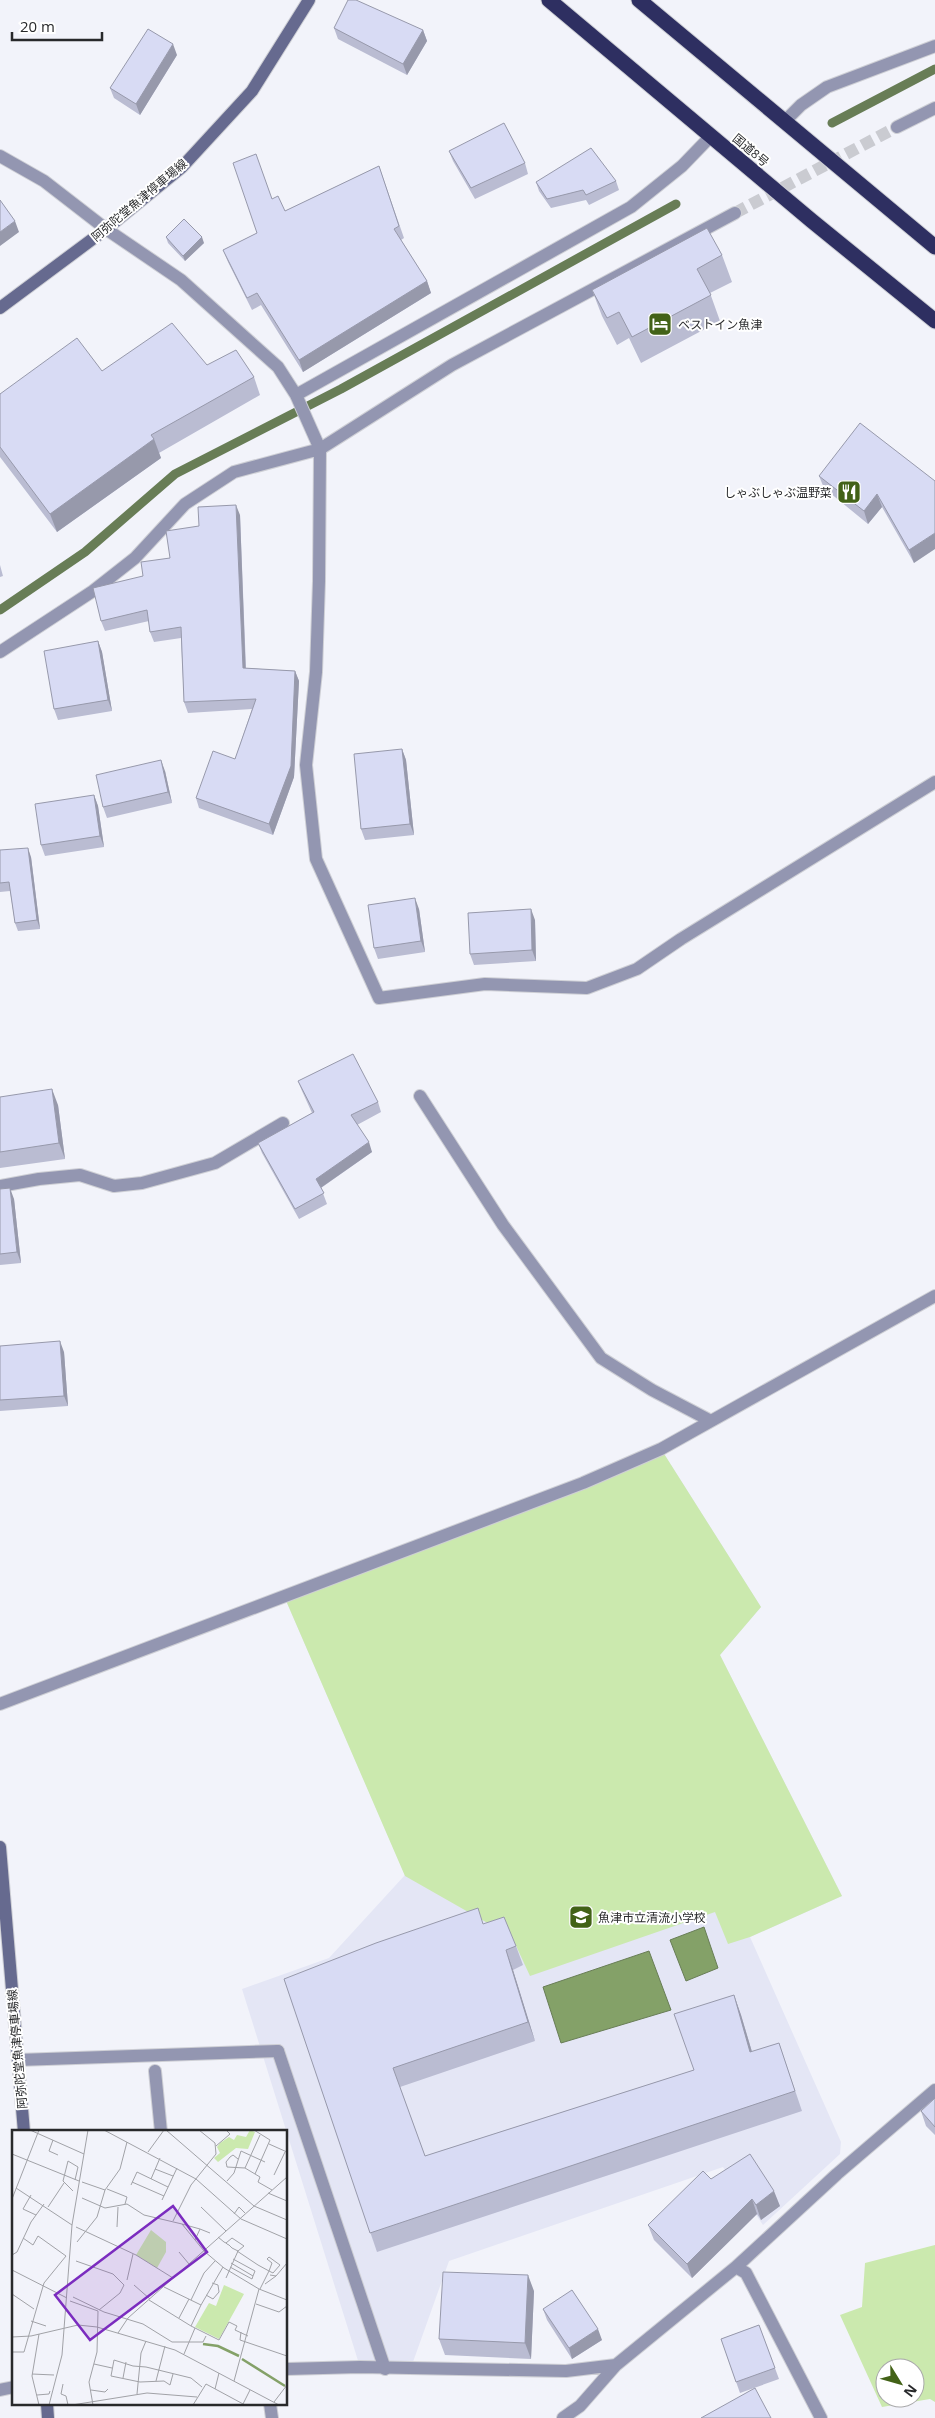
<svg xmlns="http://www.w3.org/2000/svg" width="935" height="2418" font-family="'Open Sans','Noto Sans JP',sans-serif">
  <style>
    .built { fill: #e4e6f5 }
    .green { fill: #cbe9ae; fill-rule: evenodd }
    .water { fill: #84a168; stroke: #687d56 }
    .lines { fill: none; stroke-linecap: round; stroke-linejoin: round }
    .stream { stroke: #687d56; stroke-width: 9 }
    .street-tunnel { stroke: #cacbd1; stroke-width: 12; stroke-dasharray: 12 6; stroke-linecap: butt }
    .lane-casing { stroke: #cecfd5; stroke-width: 14 }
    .street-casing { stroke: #cecfd5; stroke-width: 14 }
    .secondary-casing { stroke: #cecfd5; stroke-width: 14 }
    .highway-casing { stroke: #cecfd5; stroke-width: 17 }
    .lane { stroke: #9396b1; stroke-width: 12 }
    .street { stroke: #9396b1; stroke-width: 12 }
    .secondary { stroke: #666a8f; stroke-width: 12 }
    .highway { stroke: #2e2f61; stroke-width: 15 }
    .wall { fill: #babcd2 }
    .shaded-wall { fill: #9799ab }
    .building { fill: #d8dbf4; stroke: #9799ab }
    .labels { text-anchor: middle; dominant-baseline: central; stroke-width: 4; stroke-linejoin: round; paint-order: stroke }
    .street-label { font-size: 12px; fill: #28292b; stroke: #fff }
    .poi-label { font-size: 12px; fill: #28292b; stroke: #fff; text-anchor: start }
    .inset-river { fill: none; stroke: #84a168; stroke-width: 2.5 }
    .inset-road { fill: none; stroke: #a1a2a7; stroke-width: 1 }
    .view { fill: #7b2cbf; fill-opacity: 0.15; stroke: #7b2cbf; stroke-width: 2.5 }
    .inset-edge { fill: none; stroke: #28292b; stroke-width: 2.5 }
  </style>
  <rect width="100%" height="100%" fill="#f2f3fa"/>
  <!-- built -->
  <path class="built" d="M661,1449l100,158 -41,48 122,241 -92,41 91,205 -1,12 -77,71 -40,-58 -274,94 -36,101 -14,7 -39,-2 -118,-378 87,-31 76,-83 -121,-279z"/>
  <!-- green -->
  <path class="green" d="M661,1449l100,158 -41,48 122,241 -92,41 -22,7 -13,-32 -185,64 -18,-39 -107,-61 -121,-280z
    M935,2245v157l-5,-3 -48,8 -42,-92 22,-8 3,-44zM885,2368h30v30h-30z"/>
  <!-- water -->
  <path class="water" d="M704,1927l14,41 -32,13 -16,-41z
    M649,1951l22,59 -110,33 -18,-56z"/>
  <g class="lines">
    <!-- stream -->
    <path class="stream" d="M832,123l103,-54
      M0,610l85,-58 90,-78 166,-85 335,-185"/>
    <!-- street-tunnel -->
    <path class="street-tunnel" d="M735,213l162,-86"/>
    <!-- lane casing -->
    <g class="lane-casing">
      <path id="lane" d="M278,2051l107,318"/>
    </g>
    <!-- street casing -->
    <g class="street-casing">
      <path id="street" d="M784,122l17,-17 26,-18 108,-41
        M897,127l38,-19
        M0,156l44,25 62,48 75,51 97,87 18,28 335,-188 51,-41 29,-30
        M296,395l24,54 -1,132 -3,91 -10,93 10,94 63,139 106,-14 102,4 50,-19 44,-30 254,-157
        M0,652l93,-61 42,-33 50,-54 49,-32 86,-23 132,-84 283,-152
        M420,1096l83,129 98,133 51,32 59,31
        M0,1186l39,-7 41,-4 34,11 28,-3 73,-20 68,-40
        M0,1704l583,-221 78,-34 274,-153
        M18,2060l260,-9
        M155,2071l6,61
        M736,2267l10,6 75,145
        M286,2369l74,-2 206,4 50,-6 120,-98 101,-93 98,-84
        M0,2390l14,-3
        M270,2404l2,14
        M563,2418l17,-12 36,-41"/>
    </g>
    <!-- secondary casing -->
    <g class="secondary-casing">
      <path id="secondary" d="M0,308l106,-79 76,-62 70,-76 57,-91
        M0,1847l24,285
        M47,2404l1,14"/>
    </g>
    <!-- highway casing -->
    <g class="highway-casing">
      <path id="highway" d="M549,0l263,221 123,100
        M639,0l296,247"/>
    </g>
    <!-- lane -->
    <use href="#lane" class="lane"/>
    <!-- street -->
    <use href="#street" class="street"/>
    <!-- secondary -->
    <use href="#secondary" class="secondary"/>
    <!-- highway -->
    <use href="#highway" class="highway"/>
  </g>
  <!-- wall -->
  <path class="wall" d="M334,28l89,2 4,11 -20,34 -69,-36z
    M177,55l-37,60 -26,-17 -4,-10z
    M449,151l76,12 3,11 -53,25 -22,-38z
    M379,166l25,72 -3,2 26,41 4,12 -128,79 -42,-67 -9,5 -24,-48 -5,-12 34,-17 15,-34 13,12z
    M616,181l3,9 -30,15 -3,-5 -35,8 -12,-17 -3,-9z
    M166,237l38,6 -19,18 -17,-18z
    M722,255l10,27 -22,11 10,28 -79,42 -12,-25 -12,7 -15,-29 -10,-26z
    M207,365l47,12 6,18 -101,58 2,5 -104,74 -57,-75v-63l102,-23z
    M819,476l116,5 -21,82 -32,-56 -14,17 -44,-36z
    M240,515l6,153 49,3 4,10 -5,96 -21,58 -74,-27 -3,-10 39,-39 17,-50 -64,4 -4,-11 -3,-64 -27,4 -4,-10 -1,-11 -44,10 -4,-10 42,-45 27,-18 29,-32z
    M0,565l3,11 -3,1z
    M98,641l4,11 10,59 -54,9 -4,-11z
    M402,749l4,11 8,75 -49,5 -4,-11z
    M165,771l7,32 -65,15 -4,-11z
    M94,795l4,11 6,41 -59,9 -4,-11z
    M0,850l31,7 9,72 -22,2 -3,-8 -5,-32 -10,1z
    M419,909l6,43 -47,7 -4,-11z
    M535,920l1,41 -62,4 -4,-11z
    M298,1081l80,21 3,10 -24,13 15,27 -51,36 6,16 -28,15 -37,-66 -4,-10 54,-30 -10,-22z
    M0,1093v4l58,8 7,54 -65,9z
    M0,1189l14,10 7,64 -21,2z
    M0,1346l64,6 4,54 -68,5z
    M483,1924l33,22 7,19 -10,5 22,71 -135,46 25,69 269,-86 40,-75 7,20 11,37 27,-9 23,68 -425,141 -93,-273z
    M935,2098v37l-9,-9 -5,-15z
    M711,2179l69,27 -19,14 -4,-6 -65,64 -38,-38 -6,-15z
    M534,2291l-3,68 -86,-4 -6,-16z
    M543,2309l59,31 -30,19 -25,-39z
    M759,2325l20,54 -39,14 -19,-54z"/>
  <!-- shaded-wall -->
  <path class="shaded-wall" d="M423,30l4,11 -20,34 -4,-11z
    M173,44l4,11 -37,60 -4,-11z
    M15,221l4,11 -19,14v-14z
    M202,237l2,6 -19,18 -2,-5z
    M427,281l4,12 -128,79 -4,-12z
    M154,439l7,19 -104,74 -7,-18z
    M877,494l5,13 -14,17 -4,-13z
    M236,505l4,10 6,164 -3,-11z
    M935,533v16l-21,14 -5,-13z
    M98,641l4,11 10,59 -4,-11z
    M295,671l4,10 -5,96 -21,58 -4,-11z
    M402,749l4,11 8,75 -4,-11z
    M161,760l4,11 7,32 -4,-11z
    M94,795l4,11 6,41 -4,-11z
    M28,848l3,9 9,72 -3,-9z
    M415,898l4,11 6,43 -4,-11z
    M531,909l4,11 1,41 -4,-11z
    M52,1089l6,16 7,54 -6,-16z
    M369,1142l3,10 -53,37 -3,-10z
    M10,1188l4,11 7,64 -4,-11z
    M60,1341l4,11 4,54 -4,-10z
    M506,1950l7,20 22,71 -7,-19z
    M734,1995l7,20 17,57 -8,-20z
    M774,2191l6,15 -19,14 -5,-15z
    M752,2199l5,15 -65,64 -5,-14z
    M528,2275l6,16 -3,68 -6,-16z
    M598,2329l4,11 -30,19 -3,-11z"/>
  <!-- building -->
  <path class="building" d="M348,0h8l67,30 -20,34 -69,-36z
    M148,29l25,15 -37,60 -26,-16z
    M504,123l21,40 -54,25 -22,-37z
    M591,148l25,33 -30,14 -3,-5 -36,9 -11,-17z
    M256,154l16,45 6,-3 7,15 94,-45 20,60 -5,3 33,52 -128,79 -42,-67 -10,5 -24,-48 34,-17 -24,-70z
    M0,200l15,21 -15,11z
    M184,219l18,18 -19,19 -17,-19z
    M707,228l15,27 -25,14 14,26 -79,42 -13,-25 -12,6 -15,-28z
    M172,323l35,42 29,-15 18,27 -103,58 3,4 -104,75 -50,-67v-53l77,-56 25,33z
    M860,423l75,58v52l-26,17 -32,-56 -13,17 -45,-35z
    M236,505l7,163 52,3 -4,95 -22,58 -73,-26 17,-47 22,8 21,-60 -72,3 -3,-75 -31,5 -3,-22 -46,11 -8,-33 50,-12 -2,-14 29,-4 -4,-27 33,-5 -1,-19z
    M98,641l10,59 -54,9 -10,-58z
    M402,749l8,75 -49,5 -7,-75z
    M161,760l7,32 -65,15 -7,-32z
    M94,795l6,41 -59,9 -6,-41z
    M28,848l9,72 -22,3 -6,-41 -9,1v-33z
    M415,898l6,43 -47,7 -6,-43z
    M531,909l1,41 -62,4 -2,-41z
    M353,1054l25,48 -27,13 18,27 -53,37 8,14 -29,16 -37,-66 56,-31 -16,-31z
    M52,1089l7,54 -59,9v-55z
    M10,1188l7,64 -17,2v-65z
    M60,1341l4,55 -64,4v-54z
    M478,1908l5,16 21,-7 12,29 -10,4 22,72 -135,46 32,88 269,-86 -20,-56 60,-19 16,57 29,-9 16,48 -425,142 -86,-254 92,-36z
    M935,2098v29l-14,-16z
    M750,2154l24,37 -18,14 -4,-6 -65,65 -39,-39 55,-54 8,8z
    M443,2272l85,3 -3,68 -86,-4z
    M572,2290l26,39 -29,19 -26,-39z
    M759,2325l16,43 -39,14 -15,-43z
    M755,2388l16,30h-70z"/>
  <!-- icons -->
  <defs>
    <g id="hotel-square" transform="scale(1.25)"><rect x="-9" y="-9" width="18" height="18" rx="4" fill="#426217" stroke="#fff"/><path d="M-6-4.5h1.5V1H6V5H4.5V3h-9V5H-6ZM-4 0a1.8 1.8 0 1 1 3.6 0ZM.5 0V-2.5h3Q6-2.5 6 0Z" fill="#fff"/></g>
    <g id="restaurant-square" transform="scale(1.25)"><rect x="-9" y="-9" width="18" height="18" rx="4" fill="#426217" stroke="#fff"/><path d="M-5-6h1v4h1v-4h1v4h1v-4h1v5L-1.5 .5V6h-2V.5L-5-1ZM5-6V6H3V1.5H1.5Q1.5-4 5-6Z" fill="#fff"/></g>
    <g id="school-square" transform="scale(1.25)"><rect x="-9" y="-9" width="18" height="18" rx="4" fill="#426217" stroke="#fff"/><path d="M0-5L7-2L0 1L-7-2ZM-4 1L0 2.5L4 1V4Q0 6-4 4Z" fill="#fff"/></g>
  </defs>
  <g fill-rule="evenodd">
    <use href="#hotel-square" x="660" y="324"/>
    <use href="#restaurant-square" x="849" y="492"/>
    <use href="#school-square" x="581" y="1917"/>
  </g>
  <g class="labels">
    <!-- street labels -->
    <g class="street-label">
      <text transform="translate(751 150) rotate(40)">国道8号</text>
      <text transform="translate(139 200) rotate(-40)">阿弥陀堂魚津停車場線</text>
      <text transform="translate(17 2049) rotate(-95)">阿弥陀堂魚津停車場線</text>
    </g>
    <!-- poi labels -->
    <g class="poi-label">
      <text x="678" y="324">ベストイン魚津</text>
      <text x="832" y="492" text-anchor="end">しゃぶしゃぶ温野菜</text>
      <text x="598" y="1917">魚津市立清流小学校</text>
    </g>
  </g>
  <!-- overview -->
  <g transform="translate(12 2130)">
    <rect width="275" height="275" fill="#f2f3fa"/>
    <path d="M238,0l5,2 -7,17 -12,-1 -18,14 -4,-4 6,-5 -3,-6 3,-4 9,-6 5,3 3,-5 9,2zM139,100l15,12v10l-9,16 -21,-13zM212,155l20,9 -25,45 -24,-12 14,-24 7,3z" fill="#cbe9ae"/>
    <path class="inset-river" d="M191,214l15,2 21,10M230,229l43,27"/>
    <path class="inset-road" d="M18,0l54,24M92,0l92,49 45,40 46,20M154,0l88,76 33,14M242,0l16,10 -15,34 5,3 -2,5 14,8M41,10l-4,11 9,4M257,14l18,8M204,16l14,-12 -4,-4M136,22l16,-22M0,24l67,27M226,29l-5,-4 -3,2 -4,5 1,5 18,1 10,6M233,38l15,-33M143,39l18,7M262,45l11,-23M139,49l9,-21M215,51l7,-8 7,-22 24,11M70,52l23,8M120,52l32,14M119,55l6,-13 31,15M4,58l56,37M95,59l20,8 -2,7M61,61l-10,-10 5,-20 10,6 -3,13M256,63l19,8M19,65l-8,14 13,6M70,68l23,10 22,-4 17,11 38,9 22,27 20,17 35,21 28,11M0,69l27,-69M150,70l15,-32M36,77l16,-24M189,77l25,24M222,84l5,-7 6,6M161,91l18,-36 25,-31 -1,-11 -16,-13M170,94l18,5M64,97l60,28 37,23M105,97l1,-20M206,107l6,5 2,1 1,1 2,1 3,3 6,3 6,-5 -12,-8 -6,5M183,110l5,-11 10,4M65,112l20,-25 8,-27 15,-21 7,-27M225,121l21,14M167,122l10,12M0,125l5,-3 14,-30 13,-18M257,127l11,8 -7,8 -4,-2 3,-8 -5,-4zM64,131l37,13 11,11 -4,8 -21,17M219,133l22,13 2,-5 -22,-12M246,135l11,6 -9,18M218,137l22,12 1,-3M0,140l55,28M264,146l11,-13M214,148l12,-27M115,150l6,-26M253,154l11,-8 -6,-1M122,155l16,14M0,164l22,15M194,165l7,4 6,-7 -1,-7 -6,-2M61,167l31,15 39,12 29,18h31l3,-6M137,170l42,26 10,-21 -37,-18M179,170l13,-27 11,-12M58,171l28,10 -1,41 -8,30 4,23M244,174l23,8 8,-6M189,175l22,-38M167,188l10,-19M19,191l15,5M179,196l28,14 10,-18 8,4 -2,4 13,6M229,202l-1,8 47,16M106,203l10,-15 159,-141M27,204l-7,42 7,29M0,207l19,-1 47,-11 19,2 78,23 104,55M0,222h12l20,-69 22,-27 -28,-20 -5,9 -10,-7M172,224l11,-26M82,234l18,4M20,244l22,1M161,244l-3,11 -6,-4 -24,1 -29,-6 3,-16 19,6 13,1 45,11 11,9M111,248l3,-16M144,251l9,-35M222,251l25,-92M51,254l-2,10 5,2 2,9M203,259l4,-16M79,260l14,2 3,-3M125,264l4,-41 5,-12M25,265l12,-1 1,-3M262,272l13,-17M231,274l7,-14M37,275l13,-50 10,-130 16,-95M60,275l75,-12 50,4M181,275l13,-21 39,21"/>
    <path class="view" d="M161,76l34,46 -117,88 -35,-45z"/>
    <rect width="275" height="275" class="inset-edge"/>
  </g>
  <!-- north arrow -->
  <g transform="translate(900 2383) rotate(127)"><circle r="24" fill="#ffffff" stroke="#a9a9aa"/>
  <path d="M0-4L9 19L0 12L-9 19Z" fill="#426217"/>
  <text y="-8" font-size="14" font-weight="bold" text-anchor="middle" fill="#28292b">N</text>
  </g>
  <!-- scale -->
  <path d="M12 32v8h90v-8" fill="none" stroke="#28292b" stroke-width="2.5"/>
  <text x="20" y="32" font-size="15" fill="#28292b" stroke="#ffffff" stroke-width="4" paint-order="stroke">20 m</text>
</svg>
